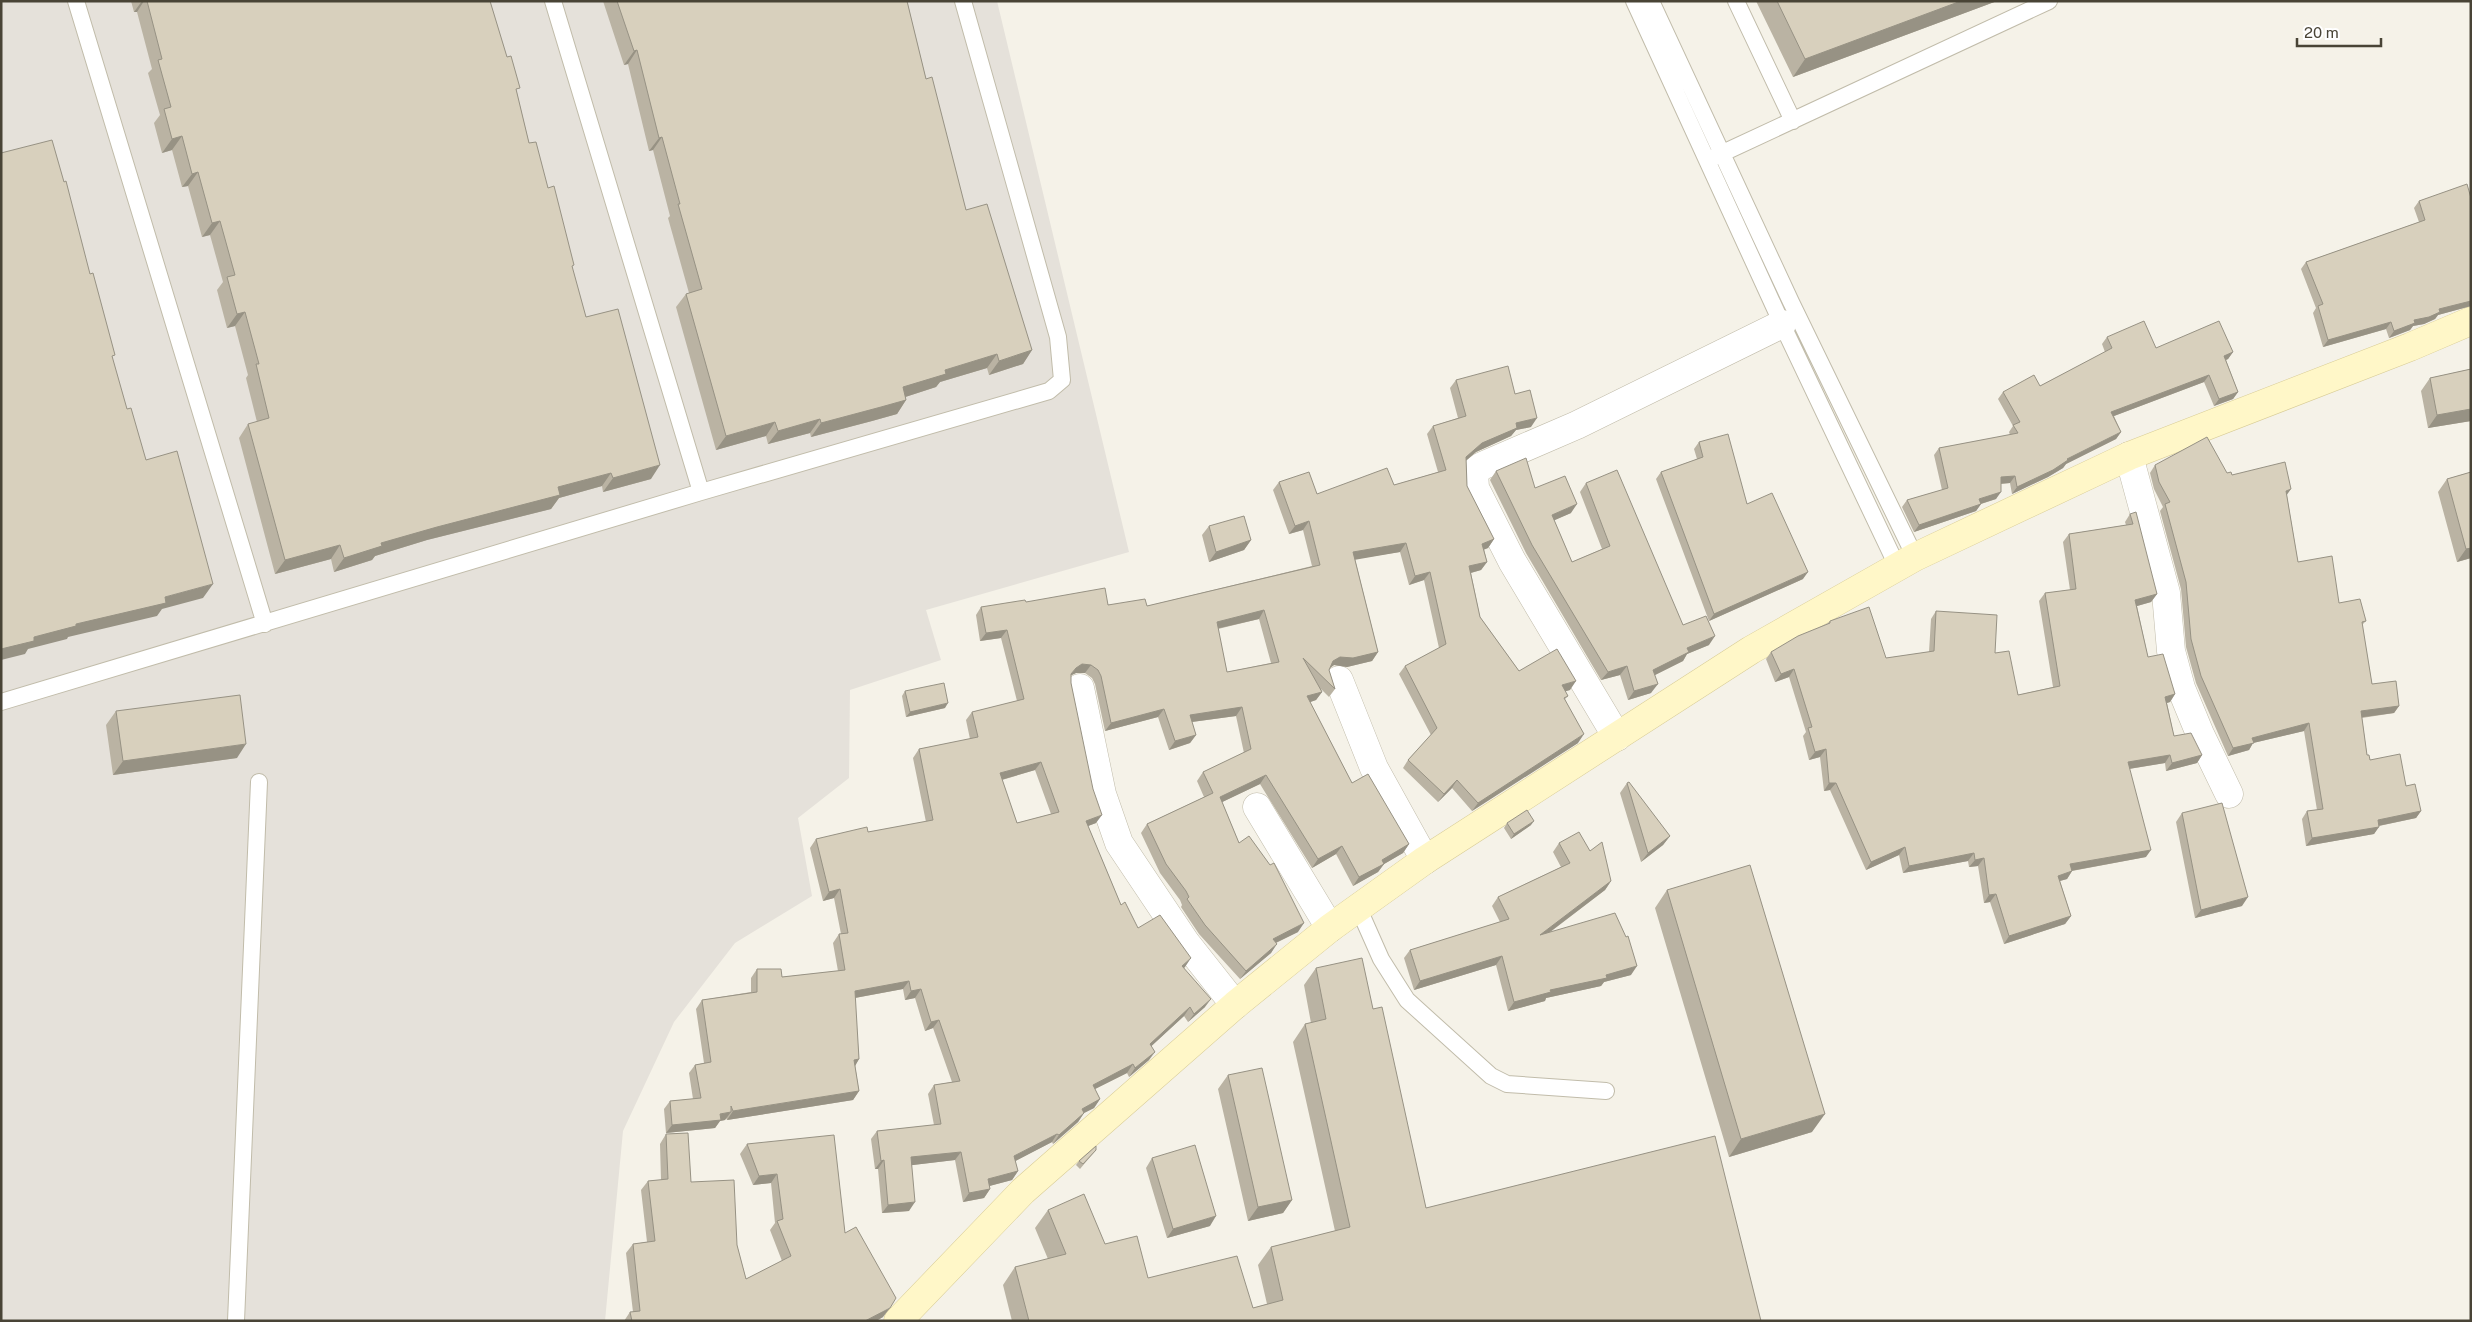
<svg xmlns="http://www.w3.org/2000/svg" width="2472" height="1322" font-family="'Public Sans',sans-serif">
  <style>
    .industrial { fill: #e5e1da }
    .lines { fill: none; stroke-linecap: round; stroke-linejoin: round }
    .service-casing { stroke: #c1bcaa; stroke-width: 18 }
    .minor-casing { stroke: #c1bcaa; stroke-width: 29 }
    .secondary-casing { stroke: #d8cc96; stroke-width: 29 }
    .service { stroke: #fff; stroke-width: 16 }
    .minor { stroke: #fff; stroke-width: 28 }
    .secondary { stroke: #fff7c8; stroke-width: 28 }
    .wall { fill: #bab3a3; fill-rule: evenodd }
    .shaded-wall { fill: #979284 }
    .building { fill: #d8d0bd; stroke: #979284; fill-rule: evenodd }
  </style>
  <rect width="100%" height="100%" fill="#f5f2e8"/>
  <!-- industrial -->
  <path class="industrial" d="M1,1h996l132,551 -203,58 15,50 -91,30 -1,88 -51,40 14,78 -77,47 -61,79 -51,109 -18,190h-604z"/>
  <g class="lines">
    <!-- service casing -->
    <g class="service-casing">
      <path id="service" d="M76,1l189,623
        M553,1l148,491
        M1634,1l148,323 116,244
        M1651,1l140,301 124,255
        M1736,1l57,120
        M1712,158l337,-157
        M1,702l700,-210 348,-101 13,-11 -4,-43 -95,-336
        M1358,907l23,52 26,41 84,76 16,8 99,7
        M236,1321l23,-539"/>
    </g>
    <!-- minor casing -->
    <g class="minor-casing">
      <path id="minor" d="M2129,456l37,137 5,58 10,37 19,46 29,60
        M1339,680l35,88 51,92
        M1080,688l22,106 17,49 67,100 49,62
        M1617,737l-105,-176 -37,-73 -1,-16 8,-6 95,-41 205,-101
        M1257,807l73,121"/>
    </g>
    <!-- secondary casing -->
    <g class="secondary-casing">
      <path id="secondary" d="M898,1321l125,-130 212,-186 95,-77 95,-68 326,-210 164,-93 214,-101 281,-109 61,-26"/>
    </g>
    <!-- service -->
    <use href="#service" class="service"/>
    <!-- minor -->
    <use href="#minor" class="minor"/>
    <!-- secondary -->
    <use href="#secondary" class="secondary"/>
  </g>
  <!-- wall -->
  <path class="wall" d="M131,1h359l27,92 12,50 19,45 38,129 65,162 -48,13 -1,-6 -43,12 -8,11 -124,31 -52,16 -3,4 -38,12 -3,-13 -56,15 -36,-136 9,-14 9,-2 -11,-44 2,-3 -13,-49 -8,2 -10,-38 6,-8 -13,-47 -8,2 -14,-51 -6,1 -10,-37 -10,3 -8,-30 6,-8 -12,-42 4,-4 -15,-57h-3z
    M603,1h304l19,78 40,131 66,140 -9,14 -34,11 -2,-7 -47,14 -4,5 -31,10 1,3 -9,14 -25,7 -61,16 -1,-4 -42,11 -2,-8 -50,14 -40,-143 10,-13 3,-1 -21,-75 2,-2 -17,-66 -4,1 -21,-87 -4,1z
    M1756,1h241l-204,76z
    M2471,198v108l-33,9 -3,4 -11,5 -11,2 -3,4 -21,8 -3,-9 -63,18 -10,-34 3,-5 -15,-39 5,-7 113,-40 -5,-14 5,-7z
    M2107,337l49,11 77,4 -5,7 -2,1 12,32 -5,7 -19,7 -10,-24 -90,34 7,16 -5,7 -50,25 -3,4 -15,9 -36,17 -2,-11 -9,1 -5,15 -15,5 -5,7 -62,21 -12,-25 5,-7 35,-10 -8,-35 5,-7 71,-13 -1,-3 4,-6 -15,-27 5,-7 37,-6 65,-34 -3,-8z
    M2471,369v52l-43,7 -7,-37 9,-13z
    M1456,380l59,14 16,33 -15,3 -5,6 -35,16 -10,8 1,26 27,53 -6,9 -4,1 3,13 -6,8 -10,3 9,44 39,54 51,19 -5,1 3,5 -3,3 13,44 -106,68 -20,-23 -14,14 -35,-34 5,-8 23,-25 -32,-61 6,-8 34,-18 -15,-68 -15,5 -9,-33 -45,7 23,93 -6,9 -25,6 -13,-2 -4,3 -1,2 6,19 -6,8 -8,-8 1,3 -6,8 -6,2 42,81 57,61 -6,9 -19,11 -6,8 -25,14 -17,-32 -24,14 -52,-84 -38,18 17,41 59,89 -22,11 -5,10 -31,26 -41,-45 -18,-27 1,-2 -2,-5 -20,-27 -19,-40 6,-9 57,-27 -7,-16 6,-9 41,-19 -8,-37 -44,6 4,13 -6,8 -21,7 -11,-33 -53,14 -10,-47 -3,-6 -7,-5h-9l-5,2v8l25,140 -8,3 33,79 17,23 47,39 -1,1 21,39 -17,15 -4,-6 -33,30 -2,14 -20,17 -2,-4 -32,16 5,10 -6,9 -10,5 -6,9 -25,22 -1,-2 -37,19 3,10 -6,9 -23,6 1,3 -6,9 -21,4 -8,-42 -43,5 -3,46 -27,2 -4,-44h-3l-4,-30 6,-8 57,-6 -6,-31 6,-9 18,-3 -19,-54 -8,3 -10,-33 -10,2 -2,-11 -48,9 4,61 -4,6 4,26 -6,9 -126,20 -1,-2 -1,2 -5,1 -5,7 -49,5 -2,-24 6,-8 23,-2 -4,-26 6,-8 9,-2 -8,-54 6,-9 49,-8v-14l6,-9 25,8 56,-6 -5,-28 6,-9h2l-7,-36 -11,3 -13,-53 6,-9 52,-7 58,-10 -13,-64 6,-9 51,-10 -4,-19 6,-8 45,-11 -16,-63 -21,3 -4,-26 5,-8 45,-5 121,4 165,-40 -9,-36 -14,4 -16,-44 6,-8 38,12 77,-9 44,-13 -11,-38 6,-8 25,-8 -8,-30zM1259,619l12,44 -44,9 -9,-43zM1035,770l16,44 -34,9 -15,-43z
    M1699,442l48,62 56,75 -94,42 -53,-142 5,-7 36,-13 -3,-10z
    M2155,465l72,8 60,23 11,66 41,41 27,18 -4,4 10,59 27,22 -5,7 -32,5 5,37 3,5 36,26 15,25 -5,7 -37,8 -5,8 -68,12 -4,-27 5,-8 10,-1 -13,-79 -51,12 -4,7 -21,6 -32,-73 -10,-36 -5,-58 -21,-78 3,-4 -9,-18 -4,-16z
    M1496,471l39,17 36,25 -17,7 18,42 30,-13 -22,-57 6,-9 97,142 26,20 -22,9 -4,7 -28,14 -4,18 -23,7 -8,-25 -19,5 -75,-127 -36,-73z
    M2471,472v86l-14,4 -19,-70 9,-13z
    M2130,514l27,80 -6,8 -14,4 11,51 27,37 -5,8 -3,1 7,33 28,19 -5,8 -31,8 -1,-8 -36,6 17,88 -74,14 -5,8 -7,2 11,35 -6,8 -61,20 -14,-42 -6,1 -6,-37 -9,1 -1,-6 -65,12 -4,-18 -33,15 -36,-80 -6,1 -4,-34 -11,3 -6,-24 3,-4 -17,-55 -14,5 -9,-23 5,-7 56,-28 3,-3 56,37 43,-6 2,-33 5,-8 59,42 23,42 35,-8 -14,-86 6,-8 25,-3 -7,-48 6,-8 57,-9 -1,-3z
    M1209,526l42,14 -7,10 -35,12 -7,-27z
    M905,691l40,17 -39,9 -4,-21z
    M116,711l121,47 -124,17 -7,-50z
    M1627,783l43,53 -7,9 -22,17 -21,-69z
    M2182,813l60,93 -47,12 -19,-96z
    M1507,823l24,2 -20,14 -7,-11z
    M1559,843l31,8 21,30 -6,9 -56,43 82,42 -27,7 -3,4 -55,12 -1,3 -37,10 -12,-46 -82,25 -10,-32 6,-8 90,-28 -8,-16 6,-9 63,-30 -8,-15z
    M1667,890l145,242 -83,25 -74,-249z
    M1316,968l57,41 53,199 335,113h-749l-9,-36 12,-18 33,-8 -13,-31 13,-18 57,34 43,34 105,30 14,-4 -9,-39 13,-18 64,-16 -42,-189 12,-18 6,-1 -7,-38z
    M1228,1075l64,125 -9,13 -35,8 -30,-132z
    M666,1134l25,48 46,63 9,34 36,-18 -12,-31 5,-7 -4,-40 -18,2 -13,-31 7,-10 98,89 38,84 -7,4h-252l6,-9h3l-7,-59 7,-9 14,-2 -6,-52 7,-9 13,-1 -1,-36z
    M1096,1150l-16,19 -4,-4 3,-4z
    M1152,1158l58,68 -43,12 -21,-70z"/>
  <!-- shaded-wall -->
  <path class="shaded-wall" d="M142,1h2l-7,11h-3z
    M1961,1h36l-204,76 12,-18z
    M637,50l-9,14 -4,1 10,-14z
    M182,136l-10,14 -10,3 10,-14z
    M662,137l-9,13 -4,1 10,-13z
    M198,172l-10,14 -6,1 10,-13z
    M220,221l-10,14 -8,2 10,-14z
    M2471,301v5l-33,9 -3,4 -11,5 -11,2 -3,4 -21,8 5,-7 20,-11 25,-11z
    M245,312l-10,14 -8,2 10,-14z
    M2391,322l-5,7 -63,18 5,-7z
    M1032,350l-9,14 -34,11 10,-14z
    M2233,352l-5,7 -9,4 5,-7z
    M997,354l-10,14 -47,14 -4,5 -43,14 10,-14 42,-17z
    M2209,375l-5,7 -98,37 5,-7z
    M2238,392l-5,7 -19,7 5,-7z
    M906,400l-9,14 -25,7 -61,16 10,-14z
    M2471,409v12l-43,7 9,-13z
    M1537,418l-6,9 -15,3 -5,6 -35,16 -16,14 6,-9 16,-14 34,-20z
    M820,419l-10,14 -42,11 10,-13z
    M775,422l-9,14 -50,14 10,-14z
    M2121,432l-5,7 -50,25 -3,4 -15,9 -36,17 5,-7 50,-28z
    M660,465l-9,14 -48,13 10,-14z
    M611,473l-9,13 -43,12 -8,11 -124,31 -52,16 -3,4 -38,12 10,-14 37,-15 177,-56z
    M2015,476l-5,7 -14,1 5,-7z
    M2291,489l-5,7v-5z
    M2001,492l-5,7 -22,7 5,-7z
    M1577,504l-6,9 -25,11 6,-9z
    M1981,504l-5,7 -62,21 5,-7z
    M1309,521l-6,9 -14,4 6,-8z
    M1494,539l-6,9 -12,5 6,-9z
    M1251,540l-7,10 -35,12 7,-10z
    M1406,543l-6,9 -52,9 5,-9z
    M340,545l-9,14 -56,15 10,-14z
    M2471,548v10l-14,4 9,-13z
    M1487,562l-6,8 -18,5 6,-9z
    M1430,572l-6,8 -15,5 6,-9z
    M1808,572l-5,7 -94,42 5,-7z
    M213,584l-10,14 -41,11 -5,7 -89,21 -1,2 -39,10 -3,5 -24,6v-11l33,-12 131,-40z
    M2157,594l-6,8 -21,6 5,-8z
    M1264,610l-5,9 -48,11 6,-8z
    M1007,630l-6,8 -21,3 6,-8z
    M1715,636l-6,9 -22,9 -4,7 -36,18 6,-9 34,-22z
    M1378,652l-6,9 -25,6 -13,-2 -7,5 6,-9 7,-4z
    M1082,664l9,1 -6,8h-9l-6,3 6,-8z
    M1627,666l-7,9 -19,5 7,-8z
    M1794,669l-5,8 -14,5 6,-8z
    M1576,681l-6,9 -14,4 6,-9z
    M1658,684l-7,9 -23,7 6,-9z
    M1322,692l-6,8 -14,5 5,-9z
    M2175,694l-5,8 -10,3 5,-8z
    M948,703l-3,5 -39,9 4,-5z
    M2399,706l-5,7 -38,5 5,-7z
    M1242,707l-6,9 -52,7 6,-8z
    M1164,709l-6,8 -53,14 6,-8z
    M2309,723l-5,8 -51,12 -4,7 -21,6 5,-8 19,-10z
    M1584,734l-6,9 -106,68 6,-8z
    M1196,735l-6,8 -21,7 6,-9z
    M246,744l-9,14 -124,17 10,-14z
    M1826,749l-6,8 -11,3 6,-8z
    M2170,755l-5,8 -43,7 6,-8z
    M2202,755l-5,8 -31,8 6,-8z
    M1041,762l-6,8 -41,12 6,-9z
    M1266,775l-6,9 -46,22 6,-9z
    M1457,780l-5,8 -14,14 6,-8z
    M1829,783h7l-6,7 -6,1z
    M2421,811l-5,7 -43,9 5,-7z
    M1102,815l-6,8 -16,6 6,-8z
    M1534,821l-3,4 -20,14 3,-5z
    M2379,827l-5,7 -68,12 6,-8z
    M1670,836l-7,9 -22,17 7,-9z
    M1409,844l-6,9 -24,14 5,-3 -6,8 -25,14 6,-9 23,-17z
    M1342,846l-6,8 -24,14 6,-9z
    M1905,847l-6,8 -33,15 5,-8z
    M2151,850l-5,7 -81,15 5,-8z
    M1974,853l-6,8 -65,12 6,-7z
    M1984,858l-6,8 -9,1 6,-7z
    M2072,871l-5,8 -15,4 6,-7z
    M1611,881l-6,9 -71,54 6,-9z
    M840,889l-6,9 -11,3 6,-9z
    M1996,894l-6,8 -6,1 5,-8z
    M2248,897l-6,9 -47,12 6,-8z
    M2071,916l-6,8 -61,20 5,-8z
    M1304,923l-6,9 -31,15 6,-8z
    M1277,944l-6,9 -31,26 6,-8z
    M1502,956l-6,9 -82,25 6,-9z
    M1191,958l-6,9 -9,7 6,-8z
    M1637,966l-6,9 -27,7 -3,4 -55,12 -1,3 -37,10 6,-9 36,-12z
    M909,981l-6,8 -54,10 6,-8z
    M921,989l-6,9 -10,2 6,-9z
    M1211,999l-6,8 -17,15 6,-8z
    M1190,1007l-6,9 -40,37 6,-9z
    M939,1020l-6,8 -8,3 6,-9z
    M1155,1052l-6,8 -20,17 6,-9z
    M859,1059l-5,9v-8z
    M1133,1064l-6,9 -40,20 6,-8z
    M859,1091l-6,9 -126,20 6,-9z
    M1100,1099l-6,9 -10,5 -6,9 -25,22 6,-9 23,-26z
    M731,1112l-6,8 -5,1 -5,7 -49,5 6,-8z
    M1825,1114l-13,18 -83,25 12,-18z
    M1057,1134l-5,8 -44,23 6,-9z
    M961,1152l-6,8 -50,6 6,-9z
    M884,1160l-6,9h-3l6,-8z
    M1018,1171l-6,9 -30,8 6,-9z
    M777,1174l-6,9 -18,2 6,-9z
    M990,1189l-6,9 -21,4 6,-9z
    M1292,1200l-9,13 -35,8 10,-14z
    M915,1202l-6,9 -27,2 6,-8z
    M1216,1216l-6,10 -43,12 6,-9z
    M890,1308l-7,9 -7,4h-11z"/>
  <!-- building -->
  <path class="building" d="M147,1h343l17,56 4,-1 9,32 -4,1 13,54 7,-1 12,46 6,-2 20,79 -2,1 14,51 32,-8 42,156 -47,13 -2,-5 -53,14 2,8 -123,32 -56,16 1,3 -38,12 -4,-13 -55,15 -37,-136 21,-6 -13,-54h3l-14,-52 -8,2 -10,-37 8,-2 -15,-54 -8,2 -14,-51 -6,2 -10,-38 -10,3 -8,-30 7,-2 -13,-47 4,-1z
    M617,1h290l19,78 6,-2 34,133 21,-6 45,146 -33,11 -2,-7 -52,16 1,4 -43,13 3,13 -25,7 -60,16 -1,-4 -42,12 -3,-9 -49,14 -40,-142 16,-5 -24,-85h2l-18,-67 -3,1 -22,-88 -3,1z
    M1777,1h184l-156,58z
    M52,140l12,42 2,-1 24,93 3,-1 22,82 -3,1 15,53 4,-1 15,52 31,-9 36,133 -48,13 1,6 -90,21v2l-42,11v4l-33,8v-496z
    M2467,184l4,14v103l-32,8 1,3 -11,5 -15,3 1,3 -21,8 -3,-9 -63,18 -10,-34 5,-2 -17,-42 119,-42 -6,-19z
    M2144,321l12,27 63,-27 14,31 -9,4 14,36 -19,7 -10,-24 -98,37 10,20 -54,27 1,1 -15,10 -36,17 -2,-11 -14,1v15l-22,7 2,5 -62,21 -12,-25 41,-12 -9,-40 79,-15 -5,-8 7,-3 -17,-30 31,-17 6,11 72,-38 -5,-11z
    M1508,366l7,28 15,-4 7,28 -21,5 1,5 -35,15 -16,14 1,29 27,53 -12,5 5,18 -18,4 11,51 39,54 38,-22 19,32 -14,4 6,11 -4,2 20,36 -106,69 -21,-23 -13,14 -36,-34 29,-32 -32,-62 41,-22 -16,-72 -15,4 -9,-33 -53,9 25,100 -25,6 -13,-1 -7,4 -4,9 6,19 -32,-31 19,34 -15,4 45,87 16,-9 41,70 -27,16 2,4 -25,13 -17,-31 -24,13 -52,-84 -46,22 19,46 10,-7 21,29 4,-2 30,60 -31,16 4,5 -31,27 -41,-46 -18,-26 2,-2 -3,-6 -20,-27 -19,-40 66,-31 -10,-21 48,-23 -9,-42 -52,8 6,20 -21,6 -11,-32 -53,14 -10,-47 -3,-6 -7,-5 -9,-1 -6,4 -5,6v9l22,106 9,26 -16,6 35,84 4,-3 13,26 22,-13 31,43 -9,8 29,33 -17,15 -4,-7 -40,37 5,8 -20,16 -2,-4 -40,21 7,14 -18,10 2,4 -25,22 -2,-1 -43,22 4,15 -30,8 2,10 -21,4 -8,-41 -50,5 4,45 -27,3 -4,-45 -3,1 -4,-30 64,-7 -7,-39 26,-4 -21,-61 -8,2 -10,-33 -10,2 -2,-10 -54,10 4,68 -5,1 5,31 -126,20 -2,-5v6l-11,2 1,6 -49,5 -2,-24 31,-3 -6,-33 16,-3 -9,-62 55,-8v-23h24l1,8 63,-7 -6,-36 9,-1 -8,-44 -11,3 -13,-53 51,-12 1,5 65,-12 -14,-71 59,-12 -6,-25 52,-13 -17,-69 -21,3 -5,-26 44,-7 1,2 79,-14 3,17 37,-6 2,7 173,-41 -11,-44 -14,5 -16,-44 30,-10 8,22 70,-26 7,17 52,-15 -13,-44 33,-10 -10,-36zM1264,610l15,52 -52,10 -10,-50zM1041,762l18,50 -42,11 -17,-50z
    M2471,369v40l-34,6 -7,-37z
    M1728,434l19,70 25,-11 36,79 -94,42 -53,-142 42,-15 -4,-15z
    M2207,437l20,36 4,-1 1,3 53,-13 6,27 -5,2 12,71 34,-6 7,47 21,-4 6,22 -4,1 10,62 24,-3 3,25 -38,5 6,44h2l1,5 30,-6 6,32 9,-2 6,27 -43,9 1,7 -67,11 -5,-27 16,-2 -14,-86 -57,15 2,5 -21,5 -32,-72 -10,-37 -5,-57 -21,-78 5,-2 -11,-20 -4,-17z
    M1526,458l9,30 30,-12 12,28 -25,11 20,47 38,-16 -24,-63 31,-13 66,155 23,-9 9,20 -28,12 2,4 -36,18 5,14 -24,7 -7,-25 -19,6 -76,-127 -36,-74z
    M2471,472v76l-5,1 -19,-70z
    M2136,512l21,82 -22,6 13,57 15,-3 12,40 -10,3 9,39 17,-3 11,22 -30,8 -2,-8 -42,7 23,88 -81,14 2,7 -14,5 13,40 -62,20 -13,-42 -7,1 -5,-37 -9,2 -1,-7 -65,13 -4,-19 -34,15 -35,-79h-7l-3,-34 -11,3 -7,-24 4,-1 -18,-58 -13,5 -10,-22 27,-16 32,-13v-2l39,-14 17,51 48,-7 2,-40 61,4 -2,38 14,-2 9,44 42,-9 -15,-93 31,-4 -7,-55 64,-10 -3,-10z
    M1244,516l7,24 -35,12 -7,-26z
    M944,683l4,20 -38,9 -5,-21z
    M240,695l6,49 -123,17 -7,-50z
    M1629,782l41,54 -22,17 -21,-70z
    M2222,803l26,94 -47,13 -19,-97z
    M1527,810l7,11 -20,13 -7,-11z
    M1579,832l11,19 12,-9 9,39 -71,54 75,-22 11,24 2,-1 9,30 -31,9 1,3 -57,12 1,2 -37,10 -12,-46 -82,25 -10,-31 99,-31 -11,-22 72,-34 -11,-20z
    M1750,865l75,249 -84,25 -74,-249z
    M1362,958l11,51 9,-2 44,201 289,-72 46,185h-732l-14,-54 51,-13 -18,-44 36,-16 21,50 32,-8 11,42 89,-22 16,52 30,-8 -12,-53 79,-20 -45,-203 21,-5 -10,-51z
    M1262,1068l30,132 -34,7 -30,-132z
    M688,1133l3,49 43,-2 3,65 9,34 45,-23 -14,-35 6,-2 -6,-45 -18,2 -12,-32 87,-9 11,98 11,-6 40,71 -6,10 -25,13h-233l-2,-9 10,-1 -7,-67 22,-3 -7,-60 20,-2 -2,-45z
    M1195,1145l21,71 -43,13 -21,-71z
    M1096,1146v4l-13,14 -4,-3z"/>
  <!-- border -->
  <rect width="2472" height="1322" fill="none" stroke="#494436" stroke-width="5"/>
  <!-- scale -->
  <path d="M2297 38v8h84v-8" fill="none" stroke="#494436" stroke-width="2.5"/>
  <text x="2304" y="38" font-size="15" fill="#494436" stroke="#ffffff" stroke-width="4" paint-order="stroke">20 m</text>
</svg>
